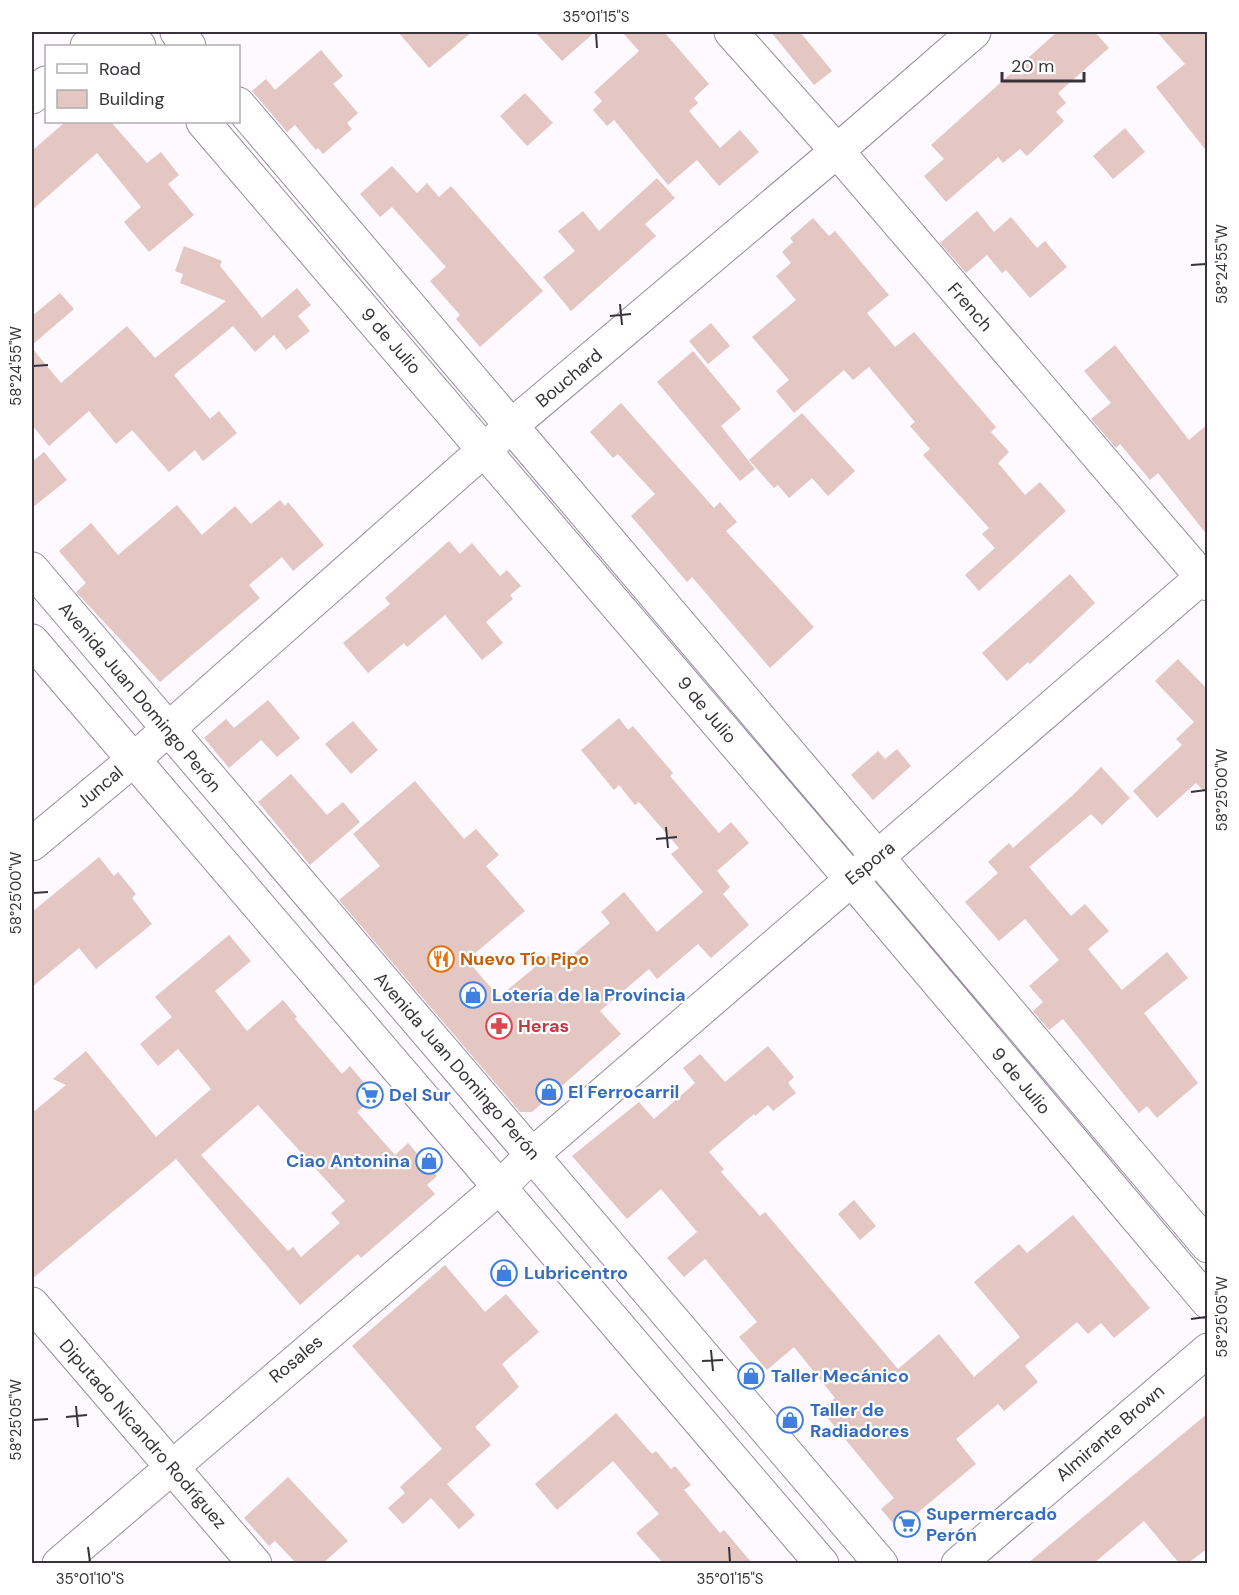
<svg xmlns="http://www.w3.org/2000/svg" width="1239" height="1595" font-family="'DM Sans',sans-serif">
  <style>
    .building { fill: #e4c6c2; fill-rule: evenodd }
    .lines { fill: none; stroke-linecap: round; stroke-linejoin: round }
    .minor-casing { stroke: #9a8ba0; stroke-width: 35 }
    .major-casing { stroke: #9a8ba0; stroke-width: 35 }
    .minor { stroke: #fff; stroke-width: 33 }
    .major { stroke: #fff; stroke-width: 33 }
    .ticks { fill: none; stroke: #38323b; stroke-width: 2 }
    .labels { text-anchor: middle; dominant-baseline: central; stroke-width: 4.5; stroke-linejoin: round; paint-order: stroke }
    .street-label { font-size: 18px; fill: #38323b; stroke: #fff }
    .food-label { font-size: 18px; font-weight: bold; fill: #c56008; stroke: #fff; text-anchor: start }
    .shop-label { font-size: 18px; font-weight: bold; fill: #366cbe; stroke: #fff; text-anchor: start }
    .health-label { font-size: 18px; font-weight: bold; fill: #be3a42; stroke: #fff; text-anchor: start }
    .neatline { fill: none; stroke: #38323b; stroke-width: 2 }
    .ticks-label { font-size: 15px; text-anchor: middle; fill: #38323b }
  </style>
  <rect width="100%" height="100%" fill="#fdf9fe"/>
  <!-- building -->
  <path class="building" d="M398,32h74l-43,36z
    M535,32h60l-33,29z
    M622,32h42l45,52 -15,14 4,5 -9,8 31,37 20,-18 19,22 -40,34 -22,-26 -29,25 -54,-65 -7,6 -14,-16 9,-9 -8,-9 45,-41z
    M771,32h29l32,39 -18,14z
    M1057,32h38l14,16 -51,45 8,10 -10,9 8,9 -19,18 -18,17 -7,-7 -17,14 -5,-6 -52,45 -22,-26 20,-17 -13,-14z
    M1157,32h51v121l-52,-66 29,-23z
    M321,50l22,26 -10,8 25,29 -11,10 5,6 -29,25 -5,-6 -2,2 -21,-25 -8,7 -35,-41 14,-12 9,11z
    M525,93l28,30 -26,23 -27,-30z
    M65,122h46l36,41 14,-11 18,23 -11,9 26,31 -45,37 -25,-30 17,-15 -44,-54 -65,57v-59z
    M1125,128l20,24 -32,27 -20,-23z
    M392,166l25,27 10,-10 12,14 12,-11 92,105 -63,56 -24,-28 4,-4 -30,-34 16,-14 -54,-60 -12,10 -20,-23z
    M657,178l18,20 -30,26 11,12 -85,75 -28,-34 32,-26 -17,-20 25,-20 16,20z
    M977,211l17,21 17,-15 26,31 8,-7 22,26 -37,31 -24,-28 -4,3 -15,-18 -21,18 -26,-30z
    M813,218l16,18 6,-5 54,64 -22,18 28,34 19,-15 82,95 -5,5 18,20 -11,11 27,32 15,-13 26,29 -87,80 -14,-16 30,-27 -13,-14 7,-6 -66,-73 7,-6 -20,-23 5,-4 -46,-55 -16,13 -9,-10 -50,43 -18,-22 13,-11 -37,-43 44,-37 -20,-24 15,-13 -9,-11 11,-10 -3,-4z
    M184,246l38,15 -2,5 42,52 35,-30 14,17 -13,11 12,15 -24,19 -12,-15 -19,17 -22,-26 -59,49 36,44 9,-8 18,22 -34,28 -8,-11 -26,22 -37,-42 -16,14 -27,-33 -40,35 -17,-21v-77l29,35 66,-57 28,32 71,-57 -46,-18 3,-9 -8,-3z
    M60,293l14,16 -42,36v-29z
    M711,323l19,23 -22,18 -19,-23z
    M1115,345l74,95 19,-16v112l-50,-63 -8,7 -30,-36 -4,4 -25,-29 20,-16 -27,-32z
    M693,351l48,58 -20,17 34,43 -15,12 -83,-99z
    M621,403l93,105 6,-6 17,20 -11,9 88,96 -44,41 -78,-91 -5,5 -56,-66 24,-22 -37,-40 -5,4 -23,-26z
    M802,413l53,58 -27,25 -16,-18 -23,20 -11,-13 -4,3 -25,-28z
    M44,452l23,28 -35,28v-46z
    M280,500l5,6 3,-4 36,43 -31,26 -11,-14 -33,28 11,13 -100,84 -84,-90 10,-9 -27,-32 32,-28 27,32 59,-50 25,30 33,-29 16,18z
    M449,541l11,13 12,-11 28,33 7,-6 14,16 -11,9 3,4 -27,23 17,21 -21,17 -37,-45 -38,32 -3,-4 -36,30 -25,-30 47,-39 -5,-6z
    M1070,574l25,29 -65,61 -2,-2 -21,19 -25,-28z
    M1178,659l30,31v105l-12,-12 -39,35 -24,-27 49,-46 -6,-6 18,-17 -39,-41z
    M268,700l32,38 -23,19 -16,-17 -32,28 -25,-30 22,-19 8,9z
    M619,718l9,12 5,-4 40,47 -3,3 49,57 12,-11 18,21 -32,28 13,16 -7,7 26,31 -38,33 -13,-14 -41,35 -8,-10 -49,42 21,23 -89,78h-12l-181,-212 41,-34 -27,-32 62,-53 49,58 12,-10 23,26 -13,11 39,45 -58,49 32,37 53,-44 10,11 48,-41 -9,-11 23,-20 33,40 46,-40 -32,-38 8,-6 -40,-46 -4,3 -16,-20 -5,5 -33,-40z
    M353,721l25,29 -27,24 -26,-30z
    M897,749l14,17 -38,34 -22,-25 27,-24 7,8z
    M1101,767l29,31 -28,27 -11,-11 -62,53 42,49 14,-12 24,27 -21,18 34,41 45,-38 21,26 -44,35 54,70 -41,35 -10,-12 -8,7 -76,-94 -14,11 -16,-19 10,-9 -14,-16 30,-26 -34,-41 -26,22 -34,-39 33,-29 -10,-11 21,-19 4,5 60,-53z
    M291,774l36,41 16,-13 17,20 -50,43 -52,-63z
    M99,857l15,19 4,-4 18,22 -4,4 20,26 -56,45 -17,-21 -47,39v-75z
    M229,935l22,26 -36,30 32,40 36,-31 14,17 -2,2 47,55 8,-8 25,30 -18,16 38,43 13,-12 29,33 -10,9 8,9 -74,64 -3,-4 -58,51 -124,-146 -144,120v-166l34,-28 -13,-6 33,-28 70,86 55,-48 -33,-40 -20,17 -18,-22 32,-27 -17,-20zM258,1105l87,96 -14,12 9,10 -39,34 -8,-10 -5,4 -87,-96z
    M768,1046l26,31 -6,6 8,10 -23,18 -5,-6 -13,11 -1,-2 -45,38 15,17 -3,3 39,44 5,-4 133,157 41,-35 35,43 46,-40 -46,-55 45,-38 8,9 46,-38 77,93 -36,30 -13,-15 -13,11 -11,-12 -52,44 13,16 -34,29 -6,-7 -42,35 20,25 -78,65 -17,-20 13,-11 -73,-88 14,-12 -41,-51 -27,23 -28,-33 18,-15 -52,-63 -21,18 -17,-19 30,-26 -36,-43 -34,30 -55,-63 67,-54 15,17 41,-36 -12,-15 17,-14 25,28z
    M854,1200l22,26 -16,14 -22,-26z
    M445,1265l40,47 21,-18 33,38 -37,32 17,23 -44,40 16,18 -44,39 28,31 -16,14 -28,-31 -28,26 -15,-16 17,-15 -5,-6 42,-38 -90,-103z
    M616,1413l36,41 4,-3 15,18 4,-3 16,19 -7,5 36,43 4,-3 28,33h-89l-27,-30 23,-19 -46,-53 -56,49 -22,-26z
    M1208,1413v135l-20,15h-9l-35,-42 -50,42h-66z
    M288,1477l60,64 -25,22h-27l-21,-22 -6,5 -25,-28z"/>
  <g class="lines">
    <!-- minor casing -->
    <g class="minor-casing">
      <path id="minor" d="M126,32l13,14
        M177,32l12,14
        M731,32l106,119 371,433
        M87,46l17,-14
        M32,97l14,-14
        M238,104l970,1142
        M203,122l648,757 357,423
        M32,844l100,-83 379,-335 326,-275 137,-119
        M32,1304l223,260
        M59,1564l442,-378 32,-32 675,-582
        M958,1564l250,-214"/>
    </g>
    <!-- major casing -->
    <g class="major-casing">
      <path id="major" d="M32,569l849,995
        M32,641l790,923"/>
    </g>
    <!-- minor -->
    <use href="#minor" class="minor"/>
    <!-- major -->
    <use href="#major" class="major"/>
  </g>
  <!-- ticks -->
  <path class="ticks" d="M596,33l1,15M1191,265l15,-1M620,304l2,21M610,316l21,-2M33,366l15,-1M1191,792l15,-2M666,827l2,21M656,839l21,-2M33,893l15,-1M1191,1319l15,-2M711,1350l2,21M702,1361l21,-1M76,1406l2,21M66,1417l21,-2M33,1420l15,-1M88,1547l2,15M729,1547l1,15"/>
  <!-- icons -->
  <defs>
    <g id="restaurant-ring" transform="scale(1.35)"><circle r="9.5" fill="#fff" stroke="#e8710a" stroke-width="1.5"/><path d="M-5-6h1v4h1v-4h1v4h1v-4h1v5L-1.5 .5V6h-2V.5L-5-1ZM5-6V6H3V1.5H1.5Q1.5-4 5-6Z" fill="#e8710a"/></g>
    <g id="shop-ring" transform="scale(1.35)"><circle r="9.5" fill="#fff" stroke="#3f7fe0" stroke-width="1.5"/><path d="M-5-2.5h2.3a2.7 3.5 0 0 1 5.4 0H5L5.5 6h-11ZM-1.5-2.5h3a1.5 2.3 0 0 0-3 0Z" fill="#3f7fe0"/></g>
    <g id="pharmacy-ring" transform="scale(1.35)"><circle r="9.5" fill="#fff" stroke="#e0444e" stroke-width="1.5"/><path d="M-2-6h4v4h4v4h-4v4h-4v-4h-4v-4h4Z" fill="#e0444e"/></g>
    <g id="supermarket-ring" transform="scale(1.35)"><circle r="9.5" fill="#fff" stroke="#3f7fe0" stroke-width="1.5"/><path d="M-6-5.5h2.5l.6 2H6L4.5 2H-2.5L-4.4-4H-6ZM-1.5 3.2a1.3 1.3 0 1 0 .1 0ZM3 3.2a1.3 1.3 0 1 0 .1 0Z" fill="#3f7fe0"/></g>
  </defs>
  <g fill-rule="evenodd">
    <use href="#restaurant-ring" x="441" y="959"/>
    <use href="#shop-ring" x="473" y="995"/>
    <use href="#pharmacy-ring" x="499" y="1026"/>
    <use href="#shop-ring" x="549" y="1092"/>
    <use href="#supermarket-ring" x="370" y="1095"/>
    <use href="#shop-ring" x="429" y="1161"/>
    <use href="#shop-ring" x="504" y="1273"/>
    <use href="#shop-ring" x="751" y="1376"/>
    <use href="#shop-ring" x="790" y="1420"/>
    <use href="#supermarket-ring" x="907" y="1524"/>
  </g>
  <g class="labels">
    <!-- street labels -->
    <g class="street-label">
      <text transform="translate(970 307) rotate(49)">French</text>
      <text transform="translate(391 341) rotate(49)">9 de Julio</text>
      <text transform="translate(569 378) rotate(-40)">Bouchard</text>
      <text transform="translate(140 697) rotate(50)">Avenida Juan Domingo Perón</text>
      <text transform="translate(707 710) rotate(50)">9 de Julio</text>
      <text transform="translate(100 787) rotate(-40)">Juncal</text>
      <text transform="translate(870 863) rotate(-39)">Espora</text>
      <text transform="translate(457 1066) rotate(49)">Avenida Juan Domingo Perón</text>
      <text transform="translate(1021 1081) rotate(50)">9 de Julio</text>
      <text transform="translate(296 1359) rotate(-40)">Rosales</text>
      <text transform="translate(1110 1433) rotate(-41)">Almirante Brown</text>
      <text transform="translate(143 1434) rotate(49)">Diputado Nicandro Rodríguez</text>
    </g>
    <!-- food labels -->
    <g class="food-label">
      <text x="460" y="959">Nuevo Tío Pipo</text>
    </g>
    <!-- shop labels -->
    <g class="shop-label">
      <text x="492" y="995">Lotería de la Provincia</text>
      <text x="568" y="1092">El Ferrocarril</text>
      <text x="389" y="1095">Del Sur</text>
      <text x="410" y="1161" text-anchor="end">Ciao Antonina</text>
      <text x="524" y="1273">Lubricentro</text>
      <text x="771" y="1376">Taller Mecánico</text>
      <text x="810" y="1410">Taller de<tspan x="810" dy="21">Radiadores</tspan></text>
      <text x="926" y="1514">Supermercado<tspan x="926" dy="21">Perón</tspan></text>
    </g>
    <!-- health labels -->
    <g class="health-label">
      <text x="518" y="1026">Heras</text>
    </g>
  </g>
  <!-- border -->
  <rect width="1239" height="1595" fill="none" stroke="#ffffff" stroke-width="66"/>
  <!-- legend -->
  <rect x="45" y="45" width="195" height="78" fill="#ffffff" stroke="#afadb1" stroke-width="1.5"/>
  <rect x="57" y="64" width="30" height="9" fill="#ffffff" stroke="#afadb1" stroke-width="1.5"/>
  <text x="99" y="75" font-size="18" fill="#38323b">Road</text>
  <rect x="57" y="90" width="30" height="18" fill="#e4c6c2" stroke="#afadb1" stroke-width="1.5"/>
  <text x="99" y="105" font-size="18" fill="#38323b">Building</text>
  <!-- scale -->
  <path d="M1002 72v9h82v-9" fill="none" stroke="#38323b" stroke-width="3"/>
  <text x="1011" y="72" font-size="18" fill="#38323b" stroke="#ffffff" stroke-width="4.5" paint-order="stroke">20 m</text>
  <rect x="33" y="33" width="1173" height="1529" class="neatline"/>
  <g class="ticks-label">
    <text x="596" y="22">35°01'15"S</text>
    <text transform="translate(1222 264) rotate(-90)" y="5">58°24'55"W</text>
    <text transform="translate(16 366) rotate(-90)" y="5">58°24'55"W</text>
    <text transform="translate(1222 790) rotate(-90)" y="5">58°25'00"W</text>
    <text transform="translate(16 893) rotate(-90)" y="5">58°25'00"W</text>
    <text transform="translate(1222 1317) rotate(-90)" y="5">58°25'05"W</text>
    <text transform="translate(16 1420) rotate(-90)" y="5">58°25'05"W</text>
    <text x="90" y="1584">35°01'10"S</text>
    <text x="730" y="1584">35°01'15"S</text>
  </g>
</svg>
